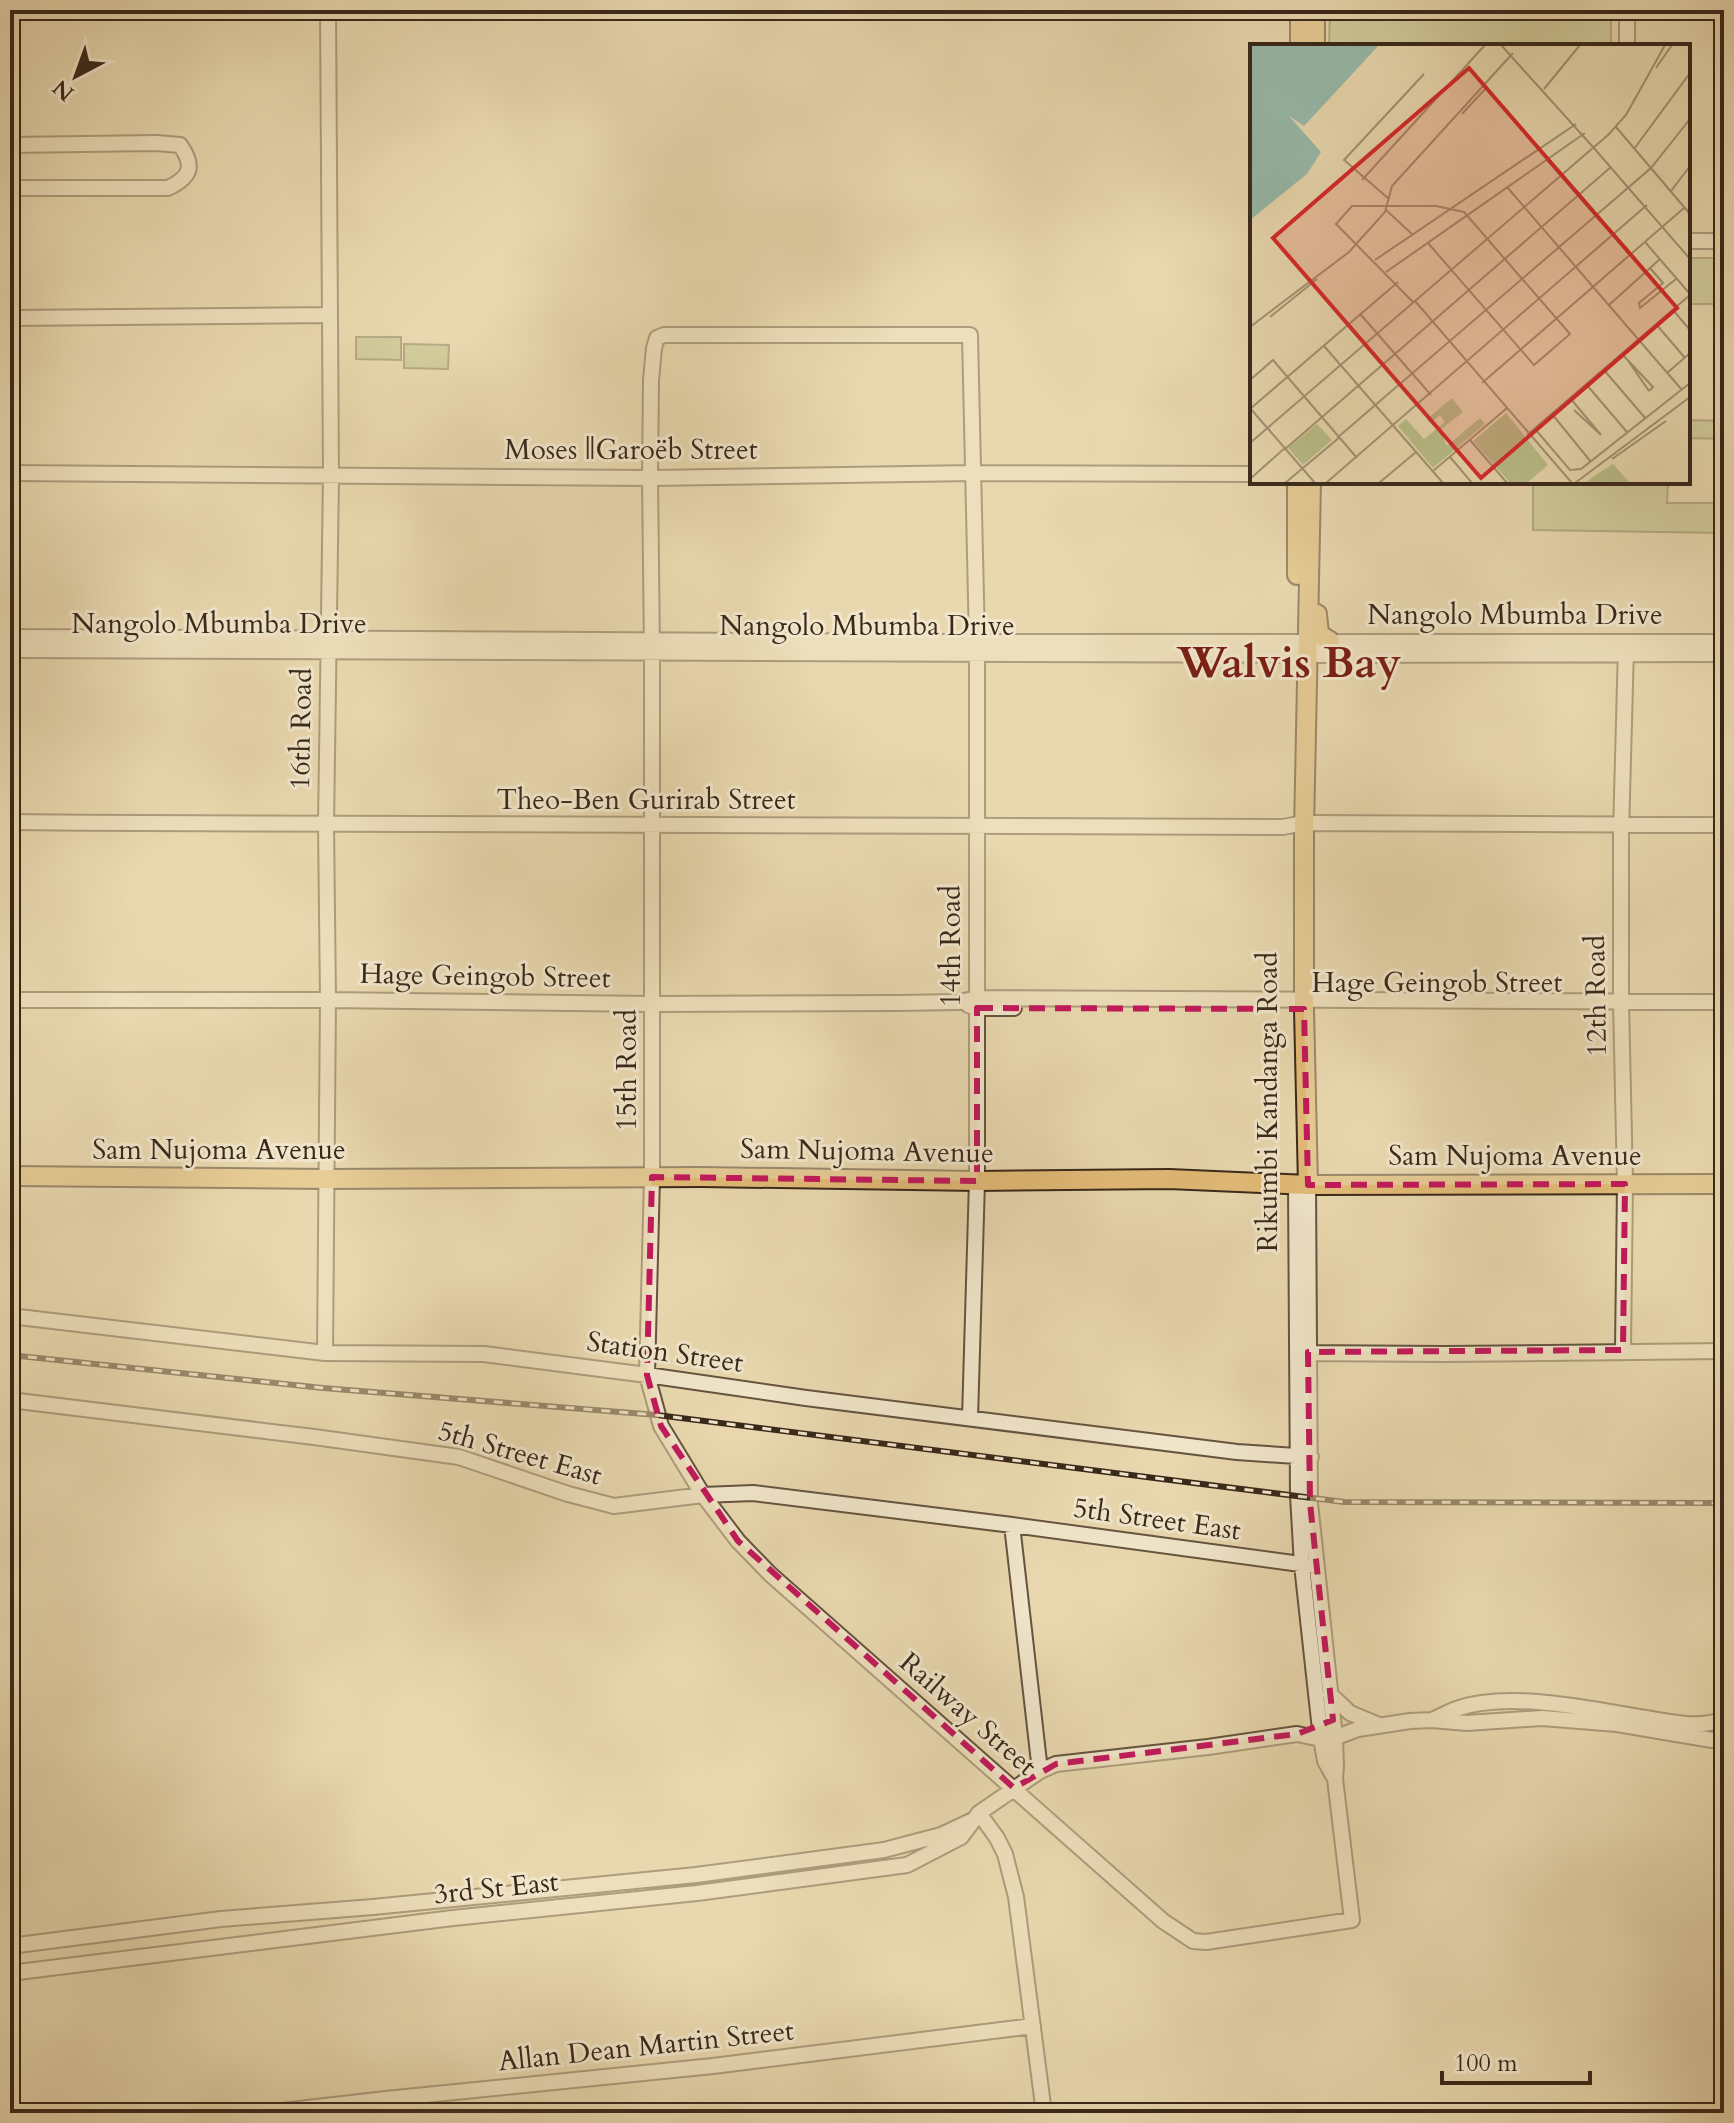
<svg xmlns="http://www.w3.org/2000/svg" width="1734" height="2123" font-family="Cardo,serif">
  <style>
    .green { fill: #b9be89; stroke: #797352; stroke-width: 2 }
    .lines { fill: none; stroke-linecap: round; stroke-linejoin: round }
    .minor-casing { stroke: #65543f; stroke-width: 18 }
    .major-casing { stroke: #39281a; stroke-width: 22 }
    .minor { stroke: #f1e6cb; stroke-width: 14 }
    .major { stroke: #e4bc78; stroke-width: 18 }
    .rail-casing { stroke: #39281a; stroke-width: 6 }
    .rail { stroke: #f1e6cb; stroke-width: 3; stroke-dasharray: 9; stroke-linecap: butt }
    .marked { fill: none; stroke: #c2185b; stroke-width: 6; stroke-dasharray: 16 10; stroke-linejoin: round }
    .labels { text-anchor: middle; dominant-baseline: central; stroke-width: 6; stroke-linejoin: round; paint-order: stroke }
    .street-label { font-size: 28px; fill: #39281a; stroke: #f1e6cb }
    .town-label { font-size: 44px; font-weight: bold; fill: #7a1f14; stroke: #f1e6cb }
    .inset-road { fill: none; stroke: #a39273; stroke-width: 2 }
    .view { fill: #d62828; fill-opacity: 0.15; stroke: #d62828; stroke-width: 4 }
    .inset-edge { fill: none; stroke: #39281a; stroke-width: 4 }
  </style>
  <rect width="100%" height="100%" fill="#e9d8af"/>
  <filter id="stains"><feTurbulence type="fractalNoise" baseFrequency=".0025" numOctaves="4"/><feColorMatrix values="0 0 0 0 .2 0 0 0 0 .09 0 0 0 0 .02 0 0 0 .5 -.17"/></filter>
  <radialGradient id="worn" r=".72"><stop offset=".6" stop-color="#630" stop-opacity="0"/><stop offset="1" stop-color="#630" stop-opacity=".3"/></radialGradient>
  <!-- green -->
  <path class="green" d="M1330,10h281v36h-282z
    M1688,258h36v46h-36z
    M356,337h45v23l-45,-1z
    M404,344l45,1 -1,24 -44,-1z
    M1688,420l36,1v18l-36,-1z
    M1533,482h135l-1,21h57v30l-191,-3z"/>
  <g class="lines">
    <!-- minor casing -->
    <g class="minor-casing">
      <path id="minor" d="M323,10h31
        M779,10h347
        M1627,46v-36
        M10,145l146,-2 24,2c15,21 11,32 -12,43h-158
        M1688,241h36
        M10,318l320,-3
        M10,473l640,5 324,-5 278,1
        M10,637l967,5h747
        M10,650l1297,5 417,-1
        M10,822c424,5 848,4 1273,5l21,-4 420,2
        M10,1000h318l325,4 242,-1 65,-1 17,-4 747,4
        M968,1005l9,3h37
        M1296,1184l2,311 4,70 19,174 4,22 10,18
        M10,1316l315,37 159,1 163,21 159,23 431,54 74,5
        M1623,1350l2,-166 -4,-182v-169l5,-186
        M325,1353l3,-353 -2,-175 5,-349 -3,-466
        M1300,1353l145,1 279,-3
        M10,1400l304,37 145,20 109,37 46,12 89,-11 50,-2 259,32 303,41
        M970,1418l7,-237v-539l-7,-307h-306l-7,3 -3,10 -3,32 -1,98 2,174v525l-5,198 14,51 42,69 35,46 32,33 393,347 30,20 13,1 146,-22 -17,-141 1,-13 -1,-29 -25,-234 -2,-318
        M1012,1525l28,246
        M1330,1694l20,19 29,12
        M1434,1719c7,-3 15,-7 22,-10 52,-18 130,-1 183,8 28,4 58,13 85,2
        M979,1813l18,25 8,16 11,43 28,216
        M10,1946l211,-27 152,-12 323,-32 188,-25 57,-15 32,-15
        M10,1973l443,-55 244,-25 210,-28 54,-28 18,-24 61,-42 16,-7 152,-17 89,-13 24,5 21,-4 16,-6 52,-8 22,-1 35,3 75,-5 75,6 107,18
        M264,2113l122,-14 327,-33 320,-40"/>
    </g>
    <!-- major casing -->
    <g class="major-casing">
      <path id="major" d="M1300,46v-36
        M1315,46v-36
        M1297,575v-93
        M1317,614l2,20 11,7
        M10,1176l317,3 375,-2 275,4 192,-2 139,6 416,-1
        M1308,1185l-4,-176v-178l7,-349"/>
    </g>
    <!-- minor -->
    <use href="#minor" class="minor"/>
    <!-- major -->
    <use href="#major" class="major"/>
    <!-- rail casing -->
    <g class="rail-casing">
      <path id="rail" d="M10,1355l313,33 334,27 687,87 380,1"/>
    </g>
    <!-- rail -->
    <use href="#rail" class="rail"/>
  </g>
  <!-- marked area -->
  <path d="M0 0H1734V2123H0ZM977,1008l327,1 4,176 317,-1 -2,166 -315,2 2,151 23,217 -36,14 -241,30 -42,24 -276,-247 -77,-115 -14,-51 5,-198 325,4z" fill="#e9d8af" fill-opacity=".55" fill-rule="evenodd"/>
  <path class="marked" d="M977,1008l327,1 4,176 317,-1 -2,166 -315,2 2,151 23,217 -36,14 -241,30 -42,24 -276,-247 -77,-115 -14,-51 5,-198 325,4z"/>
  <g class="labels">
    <!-- street labels -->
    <g class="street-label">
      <text x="631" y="450">Moses ǁGaroëb Street</text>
      <text x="1515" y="615">Nangolo Mbumba Drive</text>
      <text x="219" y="624">Nangolo Mbumba Drive</text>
      <text x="867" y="626">Nangolo Mbumba Drive</text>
      <text transform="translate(301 729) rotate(-89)">16th Road</text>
      <text x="646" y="800">Theo-Ben Gurirab Street</text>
      <text transform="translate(951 946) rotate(-90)">14th Road</text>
      <text transform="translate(485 976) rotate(1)">Hage Geingob Street</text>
      <text x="1437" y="983">Hage Geingob Street</text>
      <text transform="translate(1596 996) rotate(-91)">12th Road</text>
      <text transform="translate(627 1070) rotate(-90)">15th Road</text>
      <text transform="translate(1268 1102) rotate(-90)">Rikumbi Kandanga Road</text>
      <text x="219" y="1150">Sam Nujoma Avenue</text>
      <text transform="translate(867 1151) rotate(1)">Sam Nujoma Avenue</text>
      <text x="1515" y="1156">Sam Nujoma Avenue</text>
      <text transform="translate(665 1352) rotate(8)">Station Street</text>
      <text transform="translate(520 1453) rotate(16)">5th Street East</text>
      <text transform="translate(1157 1519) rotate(8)">5th Street East</text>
      <text transform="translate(968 1714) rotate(41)">Railway Street</text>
      <text transform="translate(496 1888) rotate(-6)">3rd St East</text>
      <text transform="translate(646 2046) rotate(-6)">Allan Dean Martin Street</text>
    </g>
    <!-- town labels -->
    <g class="town-label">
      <text x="1289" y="663">Walvis Bay</text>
    </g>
  </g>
  <!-- overview -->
  <g transform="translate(1250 44)">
    <rect width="440" height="440" fill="#e9d8af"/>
    <path d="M202,354l11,14 -23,18 7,16 33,-28 5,6 -52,44 -35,-42 8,-7 18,20 21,-17 -5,-7 -10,8 -3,-4zM256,369l42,52 -21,18h-17l-37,-42zM67,380l15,16 -29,25 -15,-17zM363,420l17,19h-44l8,-7z" fill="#b9be89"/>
    <path d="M0,1h129l-75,81 -15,-10 32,36 -14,22 -57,46z" fill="#97baab"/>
    <path class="inset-road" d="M251,1l92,102M406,24l16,-23M294,45l36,-44M212,70l25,-27M366,83l74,87M343,103l97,112M384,105l56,-76M297,116l83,95M112,136l123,-135M257,143l175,203M421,147l19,-25M139,155l-45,-39 80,-86M136,166l27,25M395,198l45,52M125,216l201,-136M400,224l13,15 -24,20 1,5 36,-29M136,228l199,-139M165,257l157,182M163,258l-77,-78 16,-18h84l28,6 106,122 -36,31 -106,-122M359,261l51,-46M423,266l17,20M111,271l70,80M20,273l47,-38M406,280l29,34M0,283l99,-75 36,-40 7,-26 121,-133M74,302l119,137M372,310l31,33 -4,4M379,318l20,29M354,326l42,49M417,329l23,-20M0,336l23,-20 84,98M232,339l202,-175M336,340l41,48M320,354l31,37 -27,-25M0,364l65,75M0,365l148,-127M302,370l39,48M285,385l35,41 11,-1 109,-86M277,391l163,-140M87,394l314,-270 39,-49M220,396l37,43M0,399l358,-308 18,-20 39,-70M34,406l327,-283M200,413l22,26M362,415l54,-38M183,427l74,-63M0,435l36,-32M35,439l55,-46M76,439l321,-278M129,439l37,-31M325,439l115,-86"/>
    <path class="view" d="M219,24l208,240 -196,170 -208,-240z"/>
    <rect width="440" height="440" class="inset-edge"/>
  </g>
  <!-- margin -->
  <rect width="1734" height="2123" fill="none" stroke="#e9d8af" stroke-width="40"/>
  <rect x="12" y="12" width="1710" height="2099" fill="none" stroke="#39281a" stroke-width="4"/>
  <rect x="20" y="20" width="1694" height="2083" fill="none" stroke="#39281a" stroke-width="2"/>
  <!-- north arrow -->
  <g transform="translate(76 76) rotate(221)" stroke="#f1e6cb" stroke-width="6" paint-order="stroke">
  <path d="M0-6L14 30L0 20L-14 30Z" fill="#39281a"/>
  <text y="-12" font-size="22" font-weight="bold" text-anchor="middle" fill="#39281a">N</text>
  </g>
  <!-- scale -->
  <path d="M1442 2071v12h148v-12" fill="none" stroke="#39281a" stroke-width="4"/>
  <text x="1454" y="2071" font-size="24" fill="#39281a" stroke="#f1e6cb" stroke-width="6" paint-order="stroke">100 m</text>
  <rect width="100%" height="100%" filter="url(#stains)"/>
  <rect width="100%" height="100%" fill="url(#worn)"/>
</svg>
